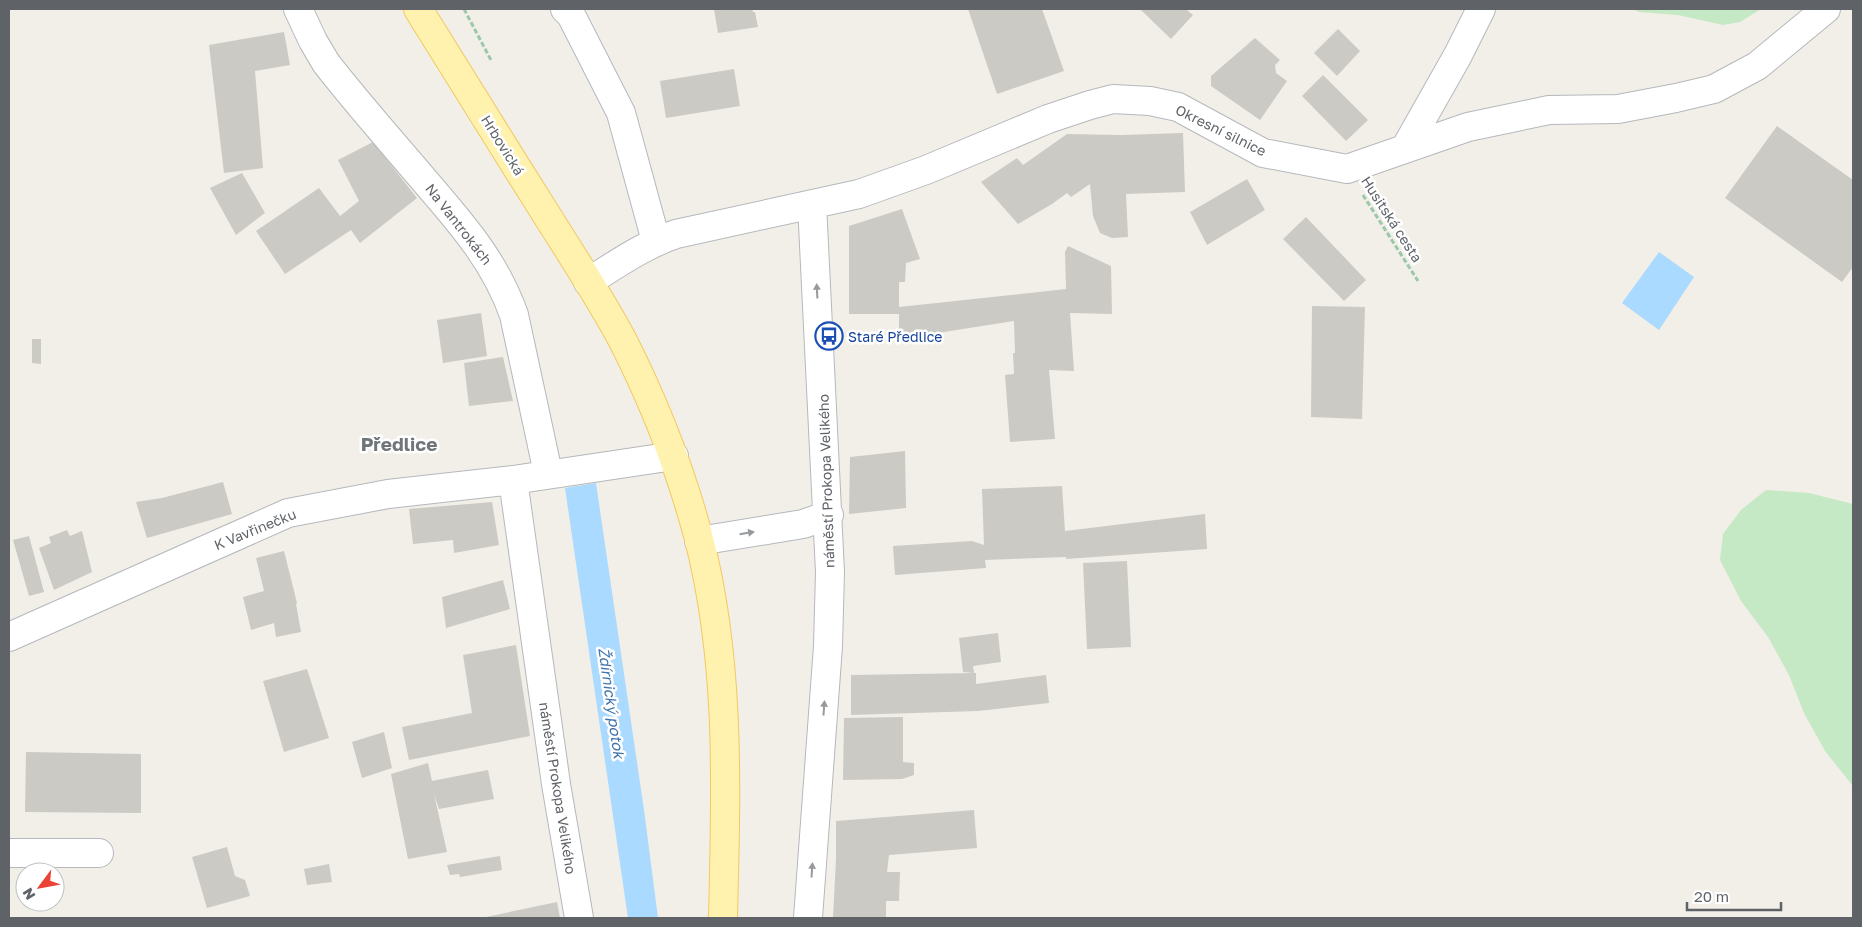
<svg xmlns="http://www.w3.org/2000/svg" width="1862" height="927" font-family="'Golos Text',sans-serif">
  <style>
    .green { fill: #c5e8c5 }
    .water { fill: #aadaff }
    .building { fill: #cccac5 }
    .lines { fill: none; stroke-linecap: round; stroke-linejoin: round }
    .minor-casing { stroke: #b5b8bc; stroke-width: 30 }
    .major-casing { stroke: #f2c960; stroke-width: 30 }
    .path { stroke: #9cc7a9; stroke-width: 3; stroke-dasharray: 5 2.5; stroke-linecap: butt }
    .minor { stroke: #fff; stroke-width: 28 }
    .major { stroke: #fff2af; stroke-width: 28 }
    .oneway { fill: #979a9d }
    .labels { text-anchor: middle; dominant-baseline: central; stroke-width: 5; stroke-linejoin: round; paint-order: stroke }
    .street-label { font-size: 14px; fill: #5f6368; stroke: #fff }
    .transit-label { font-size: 14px; fill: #164399; stroke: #fff; text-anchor: start }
    .water-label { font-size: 15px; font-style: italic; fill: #4174aa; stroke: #fff }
    .district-label { font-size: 19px; font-weight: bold; fill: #70757a; stroke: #fff }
  </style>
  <rect width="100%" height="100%" fill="#f1efe8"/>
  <!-- green -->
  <path class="green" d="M1633,9h128l-21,13 -17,3 -45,-10 -39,-3z
    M1766,490l43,3 44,11v282l-28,-35 -21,-38 -15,-38 -21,-38 -27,-36 -21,-41 3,-26 18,-24z"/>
  <!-- water -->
  <path class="water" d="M1659,252l35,25 -35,53 -37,-27z
    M596,483l48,327 14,108h-30l-63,-430z"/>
  <!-- building -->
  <path class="building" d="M714,9h38l1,3h2l3,15 -40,6z
    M968,9h74l22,62 -67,23z
    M1140,9h46l7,6 -22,24z
    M1338,29l22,22 -23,25 -23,-23z
    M284,32l6,33 -35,6 8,97 -39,5 -15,-128z
    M1255,38l25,22 -5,5 1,8 11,8 -27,39 -49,-34v-10z
    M734,69l6,37 -74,12 -6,-37z
    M1323,75l45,45 -22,21 -44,-45z
    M1777,126l76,54v87l-11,15 -117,-84z
    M1183,133l2,59 -59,2 2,43 -16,1 -12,-5 -7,-17 -3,-32 -19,13 -4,-4 -15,11 -34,20 -37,-42 36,-24 6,7 44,-31 54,1z
    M373,142l44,56 -57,45 -9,-13 -66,44 -29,-43 63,-43 21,28 19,-15 -21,-41z
    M242,173l23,40 -29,22 -26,-47z
    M1247,179l18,31 -58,35 -17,-33z
    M902,209l18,50 -14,4 -1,19h-6v25l167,-18 -1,-37 3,-6 43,20 1,48 -42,-1 4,58 -25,-1 6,69 -45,3 -5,-67 9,-1 -1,-21h2l-1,-32 -115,18v-25h-50v-88z
    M1306,217l60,63 -22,21 -61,-62z
    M1312,306l53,1 -3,112 -51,-2z
    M481,313l6,43 -44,7 -6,-43z
    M32,339h9v25l-9,-1z
    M503,357l10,44 -44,5 -5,-43z
    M905,451l1,57 -57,6 1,-57z
    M223,482l9,32 -85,24 -11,-36 26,-4z
    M1062,486l3,45 140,-17 2,35 -141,10v-2l-81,3 1,8 -91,7 -2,-29 79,-5 12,4 -2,-56z
    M492,502l7,43 -45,8 -1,-13 -40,4 -4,-35z
    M67,530l3,6 12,-5 10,41 -38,18 -15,-42 12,-5 -2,-6z
    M29,536l15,56 -15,4 -16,-56z
    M284,551l13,52 -1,1 5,28 -25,5 -2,-14 -23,7 -8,-33 21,-6 -8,-33z
    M1127,561l4,86 -44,2 -4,-86z
    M503,580l7,29 -64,19 -4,-31z
    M998,633l3,29 -28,4 1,7 -11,-1 -4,-34z
    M516,645l14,91 -121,24 -7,-33 70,-14 -9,-58z
    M307,669l22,69 -45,14 -21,-71z
    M976,673v11l70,-9 3,28 -71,8 -127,4v-40z
    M903,717v45l11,1v12l-12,4 -59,1 1,-62z
    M384,732l8,36 -30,10 -10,-36z
    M26,752l115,2v59l-116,-1z
    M428,763l4,18 56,-11 6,29 -55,10 -5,-15 13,58 -39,7 -17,-85z
    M974,810l3,38 -88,7 -2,17h13l-1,29h-13v17h-53l3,-59v-38z
    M227,847l8,29 10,4 5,16 -43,12 -15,-51z
    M500,856l2,14 -42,7 -1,-3 -9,1 -3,-10z
    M329,864l3,18 -25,3 -3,-16z
    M557,902l3,16h-74v-1z"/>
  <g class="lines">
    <!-- minor casing -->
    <g class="minor-casing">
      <path id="minor" d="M298,9l15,32 13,22c31,40 65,78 98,117 37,43 71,81 90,135l34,158
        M565,9l6,6 50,98 35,128
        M1406,147l52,-92 23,-46
        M588,282c29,-18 56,-37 88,-48l183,-40 67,-24 122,-51 42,-14 23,-6 37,2 28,6 85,46 84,16 121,-42 81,-17 69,-1 58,-11 38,-9 43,-23 69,-57
        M513,480l43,304 23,134
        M699,541l104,-17 26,-9
        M9,637l279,-124 100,-19 125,-14 161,-24
        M9,853h90
        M808,918l20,-272 2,-74 -18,-368"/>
    </g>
    <!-- major casing -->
    <g class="major-casing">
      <path id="major" d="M418,9c39,62 78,126 118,189 29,47 61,94 87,143 32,63 58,130 76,198 32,125 27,252 24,379"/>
    </g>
    <!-- path -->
    <path class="path" d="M464,9l28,53
      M1363,195l55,86"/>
    <!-- minor -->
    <use href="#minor" class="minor"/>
    <!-- major -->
    <use href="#major" class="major"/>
  </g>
  <!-- one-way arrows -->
  <defs><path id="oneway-solid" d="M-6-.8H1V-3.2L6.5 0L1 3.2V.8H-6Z" transform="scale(1.25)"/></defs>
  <g class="oneway">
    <use href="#oneway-solid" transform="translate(817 291) rotate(-93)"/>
    <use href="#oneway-solid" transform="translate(747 533) rotate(-9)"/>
    <use href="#oneway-solid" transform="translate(824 708) rotate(-86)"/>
    <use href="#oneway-solid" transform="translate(812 870) rotate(-86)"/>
  </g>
  <!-- icons -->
  <defs>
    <g id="bus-ring" transform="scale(1.4375)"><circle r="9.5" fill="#fff" stroke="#1a4fb4" stroke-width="1.5"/><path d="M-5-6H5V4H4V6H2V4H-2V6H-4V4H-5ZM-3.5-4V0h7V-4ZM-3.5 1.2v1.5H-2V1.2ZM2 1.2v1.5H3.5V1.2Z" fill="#1a4fb4"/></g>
  </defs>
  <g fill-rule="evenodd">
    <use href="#bus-ring" x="829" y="336"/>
  </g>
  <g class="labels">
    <!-- street labels -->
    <g class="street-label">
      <text transform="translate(1221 130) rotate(26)">Okresní silnice</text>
      <text transform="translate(503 145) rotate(58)">Hrbovická</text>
      <text transform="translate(1392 219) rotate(57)">Husitská cesta</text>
      <text transform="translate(459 224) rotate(52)">Na Vantrokách</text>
      <text transform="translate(826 481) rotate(-92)">náměstí Prokopa Velikého</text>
      <text transform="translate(255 529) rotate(-22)">K Vavřinečku</text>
      <text transform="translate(558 788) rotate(81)">náměstí Prokopa Velikého</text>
    </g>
    <!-- transit labels -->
    <g class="transit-label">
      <text x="848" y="336">Staré Předlice</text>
    </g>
    <!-- water labels -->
    <g class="water-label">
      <text transform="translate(612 703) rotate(82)">Ždírnický potok</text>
    </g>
    <!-- district labels -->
    <g class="district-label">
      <text x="399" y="443">Předlice</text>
    </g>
  </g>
  <!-- border -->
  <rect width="1862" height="927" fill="none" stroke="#5f6368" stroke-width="20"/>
  <!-- north arrow -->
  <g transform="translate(40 887) rotate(238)"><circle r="24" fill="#ffffff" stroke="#bfc1c3"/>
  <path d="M0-4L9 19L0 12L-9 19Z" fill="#ea4335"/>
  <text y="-8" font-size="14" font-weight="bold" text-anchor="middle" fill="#5f6368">N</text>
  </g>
  <!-- scale -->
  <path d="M1687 902v8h94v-8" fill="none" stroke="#5f6368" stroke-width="2.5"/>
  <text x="1694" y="902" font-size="15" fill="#5f6368" stroke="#ffffff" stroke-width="4" paint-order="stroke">20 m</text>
</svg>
